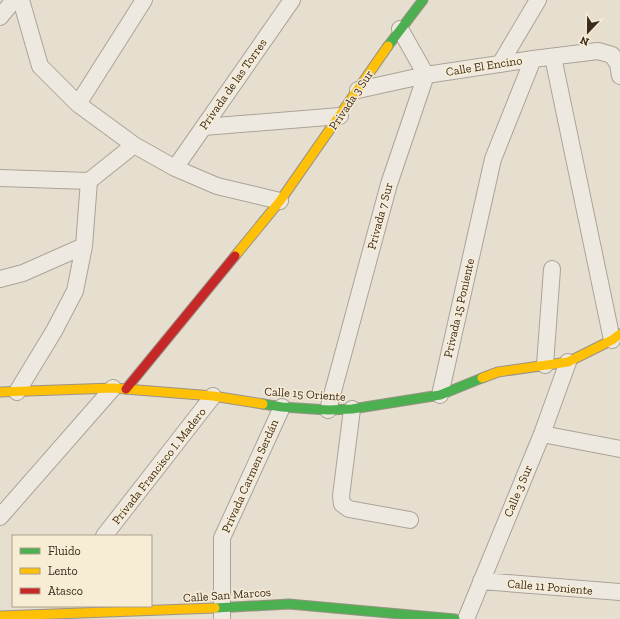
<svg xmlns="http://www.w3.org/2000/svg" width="620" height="619" font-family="'Zilla Slab',serif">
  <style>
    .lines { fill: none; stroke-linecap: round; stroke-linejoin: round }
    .street-casing { stroke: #aba397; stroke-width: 18 }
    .fast-casing { stroke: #9b9386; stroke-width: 11 }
    .slow-casing { stroke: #9b9386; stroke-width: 11 }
    .jam-casing { stroke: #9b9386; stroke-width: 11 }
    .street { stroke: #eee9e0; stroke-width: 16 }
    .fast { stroke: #4caf50; stroke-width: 9 }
    .slow { stroke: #ffc107; stroke-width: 9 }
    .jam { stroke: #c62828; stroke-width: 9 }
    .labels { text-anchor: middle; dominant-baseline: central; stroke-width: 3; stroke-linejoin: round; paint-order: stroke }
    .street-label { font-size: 12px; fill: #3b2b1e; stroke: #f7ecd4 }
  </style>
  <rect width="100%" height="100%" fill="#e6dece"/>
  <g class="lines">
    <!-- street casing -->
    <g class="street-casing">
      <path id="street" d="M21,0l19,66 38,38 56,41 41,23 42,18 63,15
        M0,17l14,-17
        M553,57l59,283
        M500,64l38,-64
        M358,90l68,-15 107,-16 65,-8 14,4 6,9 2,12
        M78,104l66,-104
        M204,127l136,-11
        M175,168l117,-168
        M0,178l89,3
        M0,279l23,-6 61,-27
        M545,365l7,-96
        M17,392l37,-61 21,-40 9,-45 5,-65 45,-36
        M440,395l53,-236 40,-100
        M352,409l-11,87 1,8 7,5 61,11
        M328,410l61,-226 37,-109 -26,-46
        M542,434l78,15
        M0,517l113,-129
        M104,536l109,-140
        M481,581l139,11
        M222,619v-81l60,-131
        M466,619l76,-185 26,-72"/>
    </g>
    <!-- fast casing -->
    <g class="fast-casing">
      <path id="fast" d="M388,46l35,-46
        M263,404l19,3 46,3 24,-1 88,-14 42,-17
        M215,608l74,-4 166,15"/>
    </g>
    <!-- slow casing -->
    <g class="slow-casing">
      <path id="slow" d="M235,256l45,-55 108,-155
        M482,378l16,-6 70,-10 44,-22 8,-6
        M0,392l113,-4 100,8 50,8
        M0,616l215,-8"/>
    </g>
    <!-- jam casing -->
    <g class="jam-casing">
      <path id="jam" d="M126,389l109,-133"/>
    </g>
    <!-- street -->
    <use href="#street" class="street"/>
    <!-- fast -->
    <use href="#fast" class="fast"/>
    <!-- slow -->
    <use href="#slow" class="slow"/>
    <!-- jam -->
    <use href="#jam" class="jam"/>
  </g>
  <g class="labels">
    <!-- street labels -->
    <g class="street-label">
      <text transform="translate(484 66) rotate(-9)">Calle El Encino</text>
      <text transform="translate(233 84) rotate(-55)">Privada de las Torres</text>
      <text transform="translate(351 100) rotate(-56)">Privada 3 Sur</text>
      <text transform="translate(380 216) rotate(-75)">Privada 7 Sur</text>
      <text transform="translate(459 308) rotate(-77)">Privada 15 Poniente</text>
      <text transform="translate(305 394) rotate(4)">Calle 15 Oriente</text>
      <text transform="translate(159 466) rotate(-52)">Privada Francisco I. Madero</text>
      <text transform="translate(250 476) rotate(-66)">Privada Carmen Serdán</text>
      <text transform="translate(518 491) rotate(-67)">Calle 3 Sur</text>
      <text transform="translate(550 587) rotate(5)">Calle 11 Poniente</text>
      <text transform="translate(227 595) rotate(-4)">Calle San Marcos</text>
    </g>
  </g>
  <!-- legend -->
  <rect x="12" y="535" width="140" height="72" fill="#f7ecd4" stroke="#ac9f8b"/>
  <rect x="20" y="548" width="20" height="6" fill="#4caf50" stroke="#ac9f8b"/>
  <text x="48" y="555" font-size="12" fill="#3b2b1e">Fluido</text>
  <rect x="20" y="568" width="20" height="6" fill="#ffc107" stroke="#ac9f8b"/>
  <text x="48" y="575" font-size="12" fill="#3b2b1e">Lento</text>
  <rect x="20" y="588" width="20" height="6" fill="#c62828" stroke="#ac9f8b"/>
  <text x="48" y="595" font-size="12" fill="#3b2b1e">Atasco</text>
  <!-- north arrow -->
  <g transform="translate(588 32) rotate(202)" stroke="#f7ecd4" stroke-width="3" paint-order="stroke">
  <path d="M0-3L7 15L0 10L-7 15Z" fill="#3b2b1e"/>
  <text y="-6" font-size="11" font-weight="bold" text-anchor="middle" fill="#3b2b1e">N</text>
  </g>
</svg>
